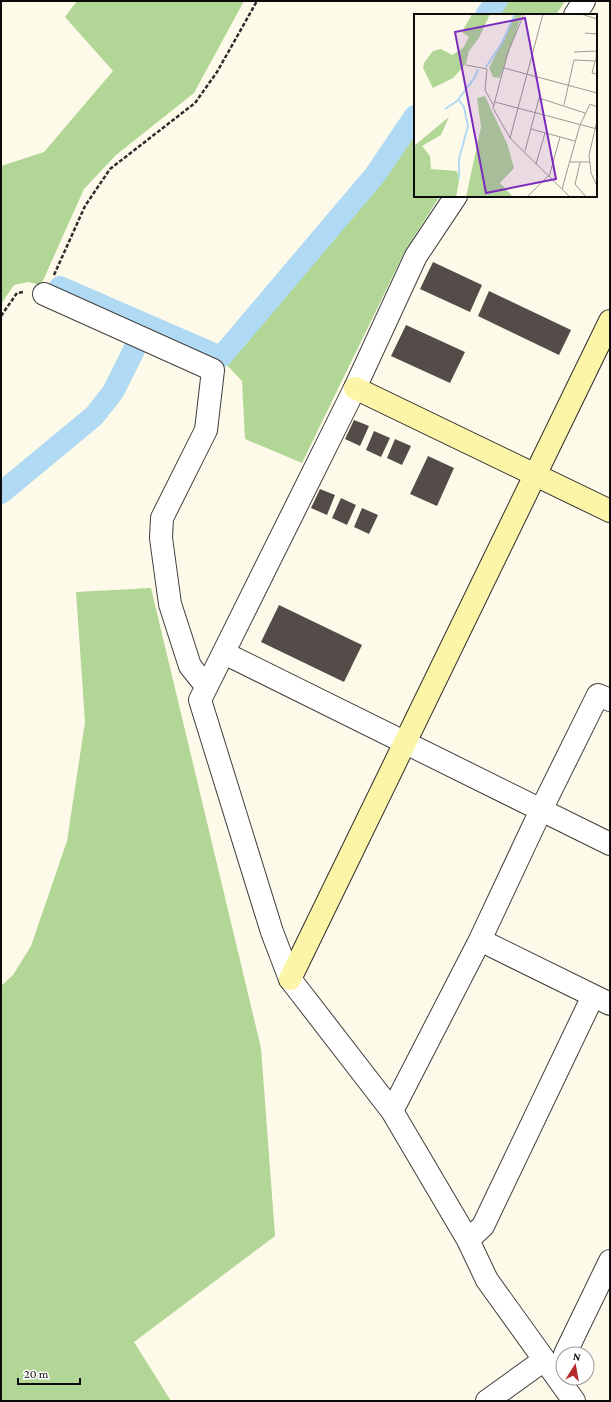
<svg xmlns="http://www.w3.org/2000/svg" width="611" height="1402" font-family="'Crimson Pro',serif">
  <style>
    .forest { fill: #b1d695 }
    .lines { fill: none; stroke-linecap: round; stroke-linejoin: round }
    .canal { stroke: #b0d9f3; stroke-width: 22 }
    .building { fill: #534c48 }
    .street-casing { stroke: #3e3e3e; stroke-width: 24 }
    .secondary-casing { stroke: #2d2d2d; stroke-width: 24 }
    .path { stroke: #2d2d2d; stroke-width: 2.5; stroke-dasharray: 4 2; stroke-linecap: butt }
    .street { stroke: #fff; stroke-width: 22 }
    .secondary { stroke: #fcf4a7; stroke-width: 22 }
    .inset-river { fill: none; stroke: #b0d9f3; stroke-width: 2 }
    .inset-road { fill: none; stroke: #9d9a90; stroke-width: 1 }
    .view { fill: #7b2cbf; fill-opacity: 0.15; stroke: #7b2cbf; stroke-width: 2 }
    .inset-edge { fill: none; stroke: #0b0b0b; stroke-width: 2 }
  </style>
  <rect width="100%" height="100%" fill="#fefae9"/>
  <!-- forest -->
  <path class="forest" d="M77,1h167l-50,92 -78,62 -32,34 -43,96 -13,-3 -14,3 -13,19v-138l43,-14 69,-81 -48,-54z
    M504,1h61l-9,14h-63z
    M415,126v70h25l-34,53 -104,214 -57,-24 -3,-58 -18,-19 156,-184z
    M151,588l110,460 14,188 -141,106 37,59h-170v-415l12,-11 18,-29 36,-105 18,-119 -9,-130z"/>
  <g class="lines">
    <!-- canal -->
    <path class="canal" d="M486,15l11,-14
      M60,287l161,70 154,-182 40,-59
      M1,493l93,-77 19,-24 21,-42"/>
  </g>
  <!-- building -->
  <path class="building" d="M433,262l49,23 -12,27 -50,-23z
    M489,291l82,39 -12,25 -81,-39z
    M406,325l59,27 -15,31 -59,-27z
    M354,420l15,6 -9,20 -15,-7z
    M374,431l16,7 -9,19 -15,-7z
    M395,439l16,7 -9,19 -15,-7z
    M428,456l26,12 -17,38 -27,-12z
    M320,489l15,6 -8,20 -16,-7z
    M341,498l15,7 -9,20 -15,-7z
    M362,508l16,7 -9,19 -15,-7z
    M279,605l83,40 -18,37 -83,-40z"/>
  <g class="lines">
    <!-- street casing -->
    <g class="street-casing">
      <path id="street" d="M575,15l9,-14
        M456,196l-40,60 -61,132 -155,312 72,232 18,47 102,132 76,129 19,40 87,121
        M44,294l169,76 -7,60 -44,88 -1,20 9,66 20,62 16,20
        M224,653l386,191
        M480,940l130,64
        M392,1111l88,-171 61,-130 57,-115 12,5
        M468,1240l15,-14 110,-230
        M565,1354l45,-93
        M487,1401l57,-41"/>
    </g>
    <!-- secondary casing -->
    <g class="secondary-casing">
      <path id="secondary" d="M355,388l255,123
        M290,979l320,-658"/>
    </g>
    <!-- path -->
    <path class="path" d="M54,275l31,-69 25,-37 85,-66 22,-31 40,-71
      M1,316l16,-23 6,-1"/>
    <!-- street -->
    <use href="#street" class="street"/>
    <!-- secondary -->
    <use href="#secondary" class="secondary"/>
  </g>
  <!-- overview -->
  <g transform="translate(414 14)">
    <rect width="183" height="183" fill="#fefae9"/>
    <path d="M58,0h18l-11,24 -10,13 -3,13 -13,14 -20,10 -10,-20 1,-5 9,-12 8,-2 11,6 11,-7 6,-11 -7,-5zM102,0h6l-22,64 -7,-1 -4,-9zM71,82l23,50 6,22 -14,15 13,14h-47l15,-70 -4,-29zM35,103l-8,18 -19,11 8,10 1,13 26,2 2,10 -3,16h-42v-51z" fill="#b1d695"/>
    <path class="inset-river" d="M72,53l16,-24 13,-29M44,85l6,8 4,19 -9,33v20M31,95l12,-8 18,-24 3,-8"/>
    <path class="inset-road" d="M110,0l-16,38 -15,56 17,30 60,59M167,0l16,5M171,19l12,1M160,38l23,-1M181,47l-3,12 5,1M182,47l1,-27M52,51l21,4 -2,21 9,16M90,54l93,25M81,88l102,27M150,91l10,-45 23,1M183,107l-8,34 2,18 6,13M117,115l44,12M96,124l33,-124M111,137l14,-53 46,15M155,148h21M166,149l-5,21 11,13M122,150l9,-31M135,163l11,-40M148,175l18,-64 10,-21 7,3M113,183l21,-21"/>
    <path class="view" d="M111,4l31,161 -70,14 -31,-161z"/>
    <rect width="183" height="183" class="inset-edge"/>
  </g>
  <!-- border -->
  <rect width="611" height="1402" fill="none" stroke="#0b0b0b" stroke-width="4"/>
  <!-- north arrow -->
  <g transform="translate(575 1366) rotate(11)"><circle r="19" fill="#ffffff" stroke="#9d9d9d"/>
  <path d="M0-3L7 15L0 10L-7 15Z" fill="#b42a2d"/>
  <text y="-6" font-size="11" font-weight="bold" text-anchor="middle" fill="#0b0b0b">N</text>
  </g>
  <!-- scale -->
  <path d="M18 1378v6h62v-6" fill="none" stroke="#0b0b0b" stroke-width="2"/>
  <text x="24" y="1378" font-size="12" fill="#0b0b0b" stroke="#ffffff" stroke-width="3" paint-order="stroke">20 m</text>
</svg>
